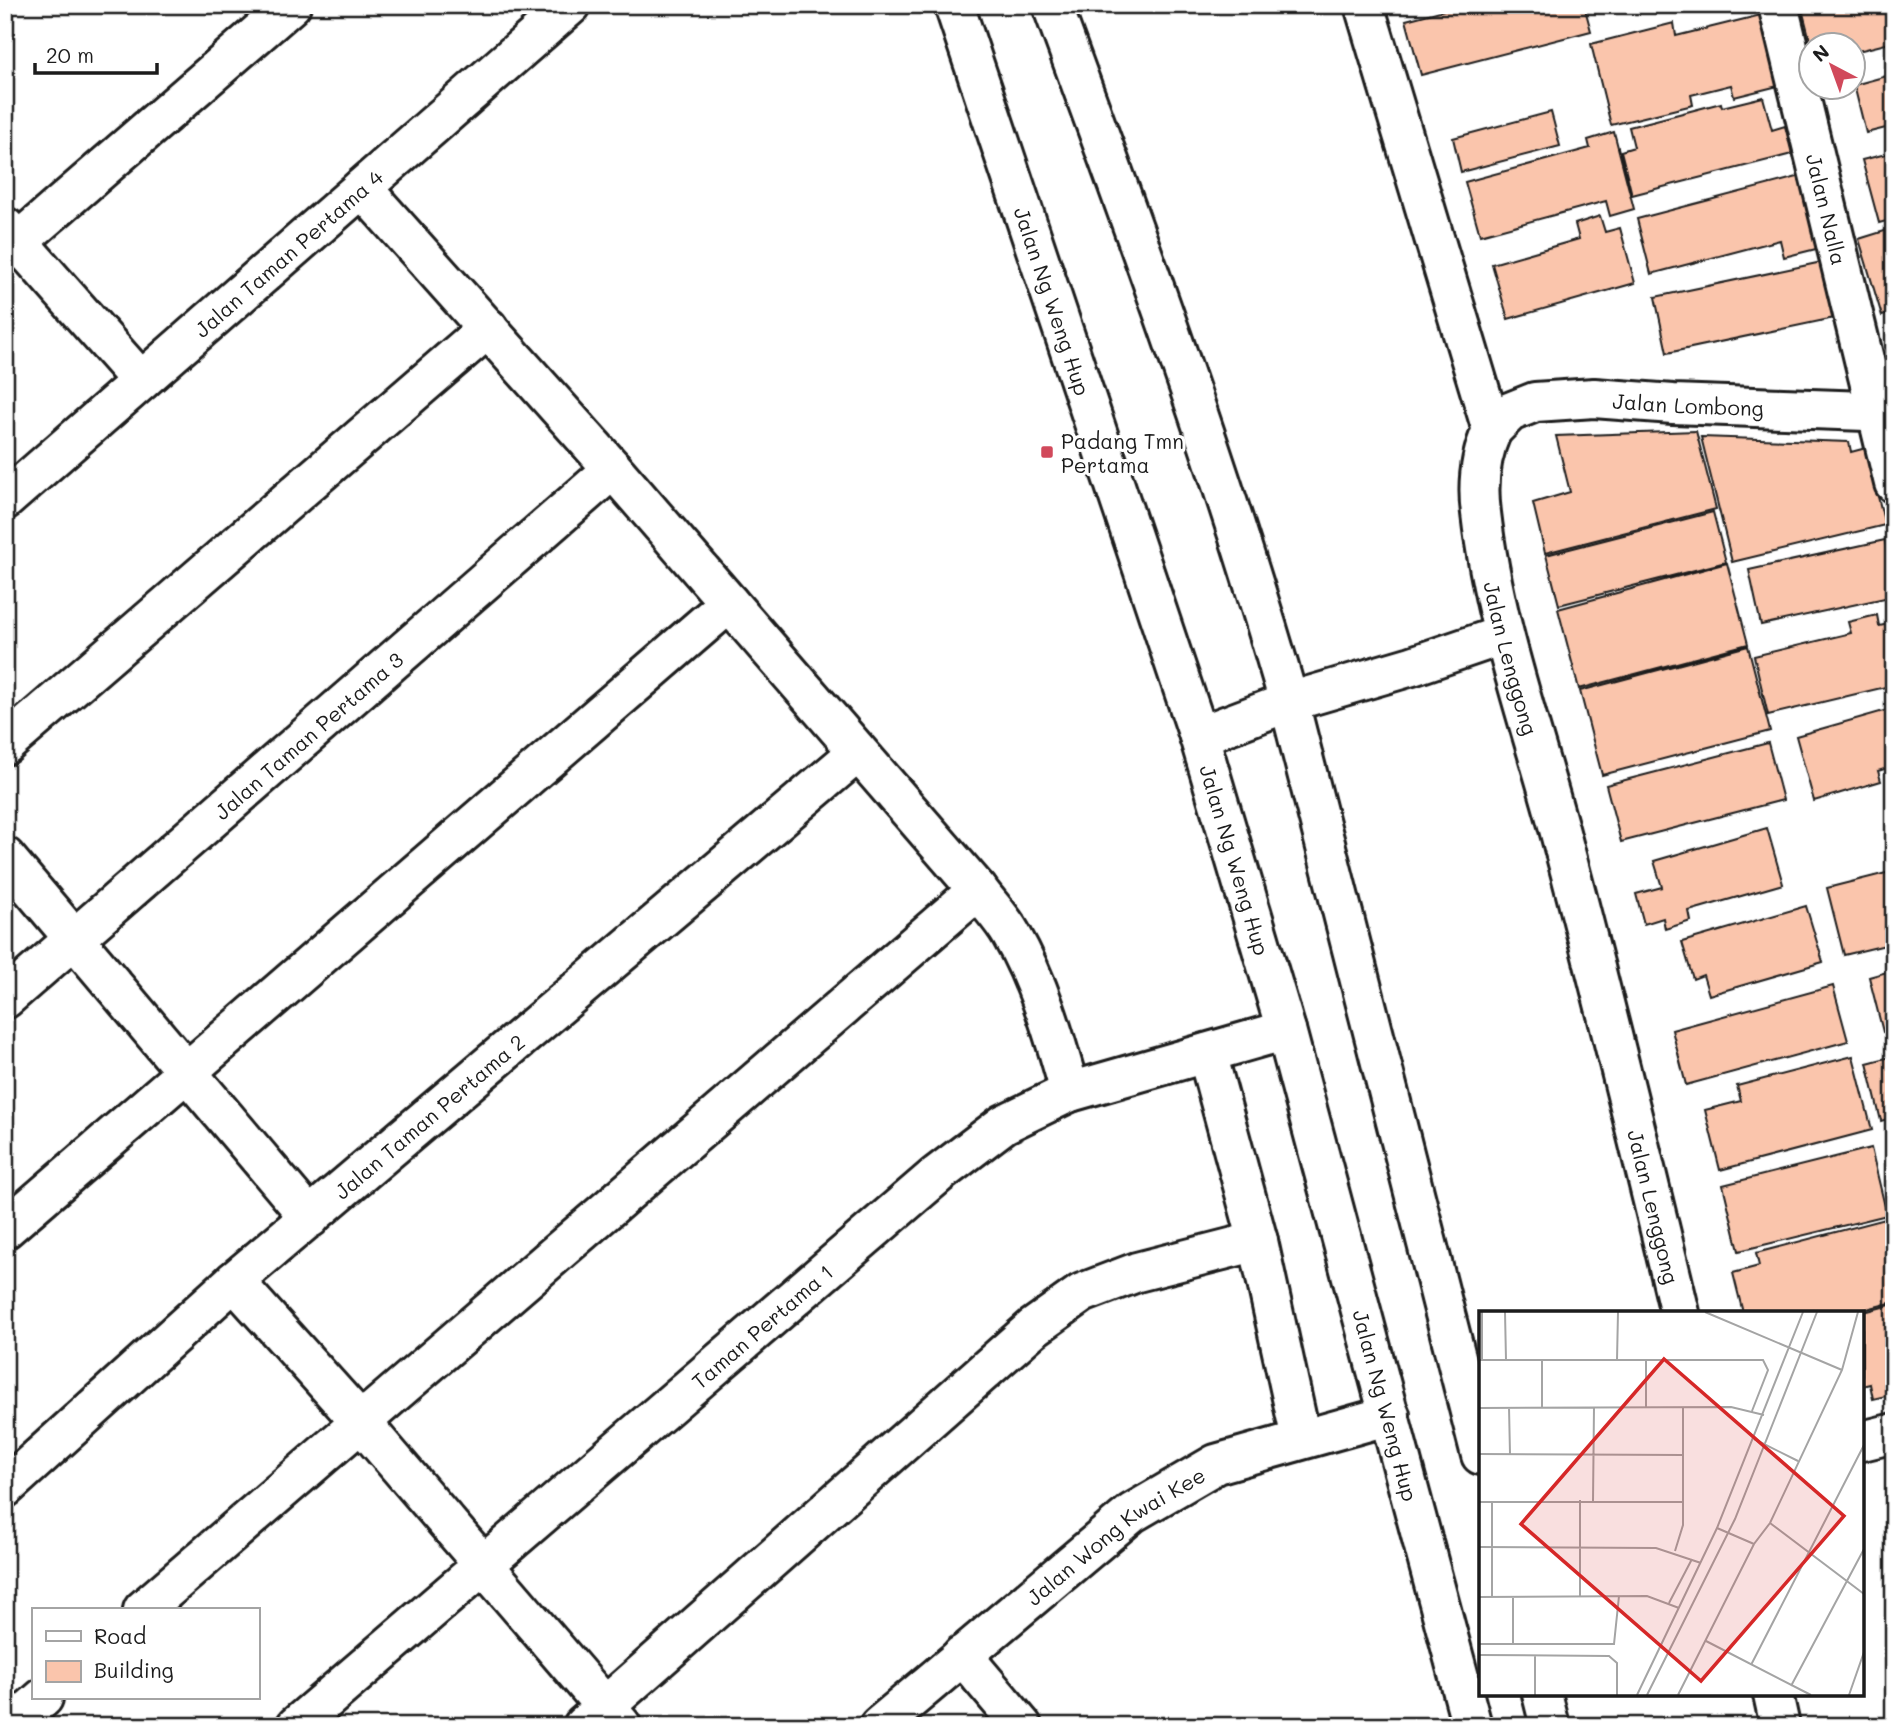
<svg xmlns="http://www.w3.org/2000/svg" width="1899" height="1731" font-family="Mali,sans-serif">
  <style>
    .building { fill: #fac5ac; stroke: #1c1c1c; stroke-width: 2 }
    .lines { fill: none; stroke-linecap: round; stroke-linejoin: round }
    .minor-casing { stroke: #1c1c1c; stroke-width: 44 }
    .major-casing { stroke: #1c1c1c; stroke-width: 44 }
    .minor { stroke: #fff; stroke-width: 38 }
    .major { stroke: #fff; stroke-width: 38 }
    .poi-dot { fill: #d1495b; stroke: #fff; stroke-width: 2.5 }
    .labels { text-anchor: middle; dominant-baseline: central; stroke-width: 6; stroke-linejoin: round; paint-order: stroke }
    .street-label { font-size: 21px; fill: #1c1c1c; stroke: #fff }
    .poi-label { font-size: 21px; fill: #1c1c1c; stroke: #fff; text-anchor: start }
    .inset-road { fill: none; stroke: #a4a4a4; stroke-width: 2 }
    .view { fill: #d62828; fill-opacity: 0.15; stroke: #d62828; stroke-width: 3.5 }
    .inset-edge { fill: none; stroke: #1c1c1c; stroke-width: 3.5 }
  </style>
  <rect width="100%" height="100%" fill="#fff"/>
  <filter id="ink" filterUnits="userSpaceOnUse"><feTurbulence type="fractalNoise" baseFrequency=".0143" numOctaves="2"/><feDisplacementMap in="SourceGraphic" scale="14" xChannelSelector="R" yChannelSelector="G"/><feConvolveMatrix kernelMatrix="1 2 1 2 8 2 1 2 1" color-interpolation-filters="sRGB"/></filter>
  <g filter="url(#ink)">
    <!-- building -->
    <path class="building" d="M1463,5h121l7,26 -170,44 -15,-55z
      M1801,5h93v37l-40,10v-6l-42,2z
      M1761,15l17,71 -44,11 -3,-12 -40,10 2,10 -82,20 -20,-81 83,-21 2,13z
      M1894,74v52l-28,7 -12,-48z
      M1763,97l9,33 13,-4 7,28 -160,41 -11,-44 13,-4 -5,-20 92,-24 1,4z
      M1551,112l9,34 -99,26 -8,-34z
      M1614,132l20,77 -24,7 -4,-15 -126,34 -15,-53 125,-34 -2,-8z
      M1894,152v67l-15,4 -17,-63z
      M1805,175l19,72 -40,10 -4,-17 -129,34 -14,-55z
      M1600,216l5,16 15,-4 15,55 -127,36 -16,-55 87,-25 -4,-15z
      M1894,228v85l-12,3 -23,-77z
      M1822,262l12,56 -167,35 -12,-56z
      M1696,431l20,78 -171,44 -12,-50 37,-11 -14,-56z
      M1701,437l148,5 2,10 15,-4 19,77 -153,37z
      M1713,512l13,50 -167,43 -13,-50z
      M1885,540l9,56 -133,29 -12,-55z
      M1727,563l21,81 -169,45 -21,-80z
      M1877,615l2,11 15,-3v62l-126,30 -14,-59 97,-23 -3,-11z
      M1748,646l22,85 -168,44 -22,-84z
      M1894,708v58l-16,5 3,10 -67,20 -18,-65z
      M1768,743l15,57 -162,42 -15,-57z
      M1767,828l16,56 -94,27 2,10 -26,8 -2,-11 -19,6 -8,-30 26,-7 -8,-26z
      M1894,871v72l-50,12 -17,-67z
      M1806,906l17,56 -114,33 -6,-20 -10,4 -11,-37z
      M1894,970v59l-11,3 -14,-55z
      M1833,986l15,55 -162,44 -14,-55z
      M1853,1056l19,74 -152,40 -15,-60 36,-9 -4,-15z
      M1894,1056v61l-13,4 -14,-58z
      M1871,1148l16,67 -148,36 -16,-66z
      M1893,1217l1,85 -43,11h-34l-1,-3 -12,3h-61l-10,-40 26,-7 -3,-13z
      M1894,1304v90l-21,5 -3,-15 -8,2v-73h-2z"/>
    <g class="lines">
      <!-- minor casing -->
      <g class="minor-casing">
        <g id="minor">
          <path d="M1052,5c85,231 169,461 237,697l192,753"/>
          <path id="s1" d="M1364,5l128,425c-12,27 -15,53 -11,83 12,106 49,209 77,312 43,162 83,325 122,488"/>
          <path id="s2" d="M1778,5l116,478"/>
          <path d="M362,188l251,281 365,421c10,14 24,28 33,44 28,48 44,104 59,158"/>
          <path d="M5,227l136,154"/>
          <path d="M5,253l286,-248"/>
          <path id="s3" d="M1492,430l18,-18 25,-10 59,-4 79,6 221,8"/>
          <path id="s4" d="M5,500l566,-495"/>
          <path d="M1199,736l90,-34 123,-36 91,-31"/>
          <path d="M5,745l483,-417"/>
          <path d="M5,857l305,361"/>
          <path id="s5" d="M5,999l608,-530"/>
          <path d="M1207,1053l51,188 43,198"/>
          <path d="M5,1229l724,-626"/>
          <path d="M234,1281l125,139 262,305"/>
          <path d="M1862,1441l32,-8"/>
          <path id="s6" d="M5,1488l229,-207 623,-528"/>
          <path d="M143,1610l835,-720"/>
          <path d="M962,1655l60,71"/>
          <path d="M1542,1694l8,32"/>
          <path d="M1773,1694l7,32"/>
          <path d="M11,1726l32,-28"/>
          <path id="s7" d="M296,1726l641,-551 67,-51 66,-32 216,-62"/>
          <path d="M583,1726l450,-398 49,-35 55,-21 121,-31"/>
          <path id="s8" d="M879,1726l253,-213 84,-49 174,-49"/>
        </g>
      </g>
      <!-- major casing -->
      <g class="major-casing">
        <g id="major">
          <path id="s9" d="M954,5l245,731 87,294 186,696"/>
        </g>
      </g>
      <!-- minor -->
      <use href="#minor" class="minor"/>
      <!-- major -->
      <use href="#major" class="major"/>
    </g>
  </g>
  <!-- markers -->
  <rect class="poi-dot" x="1040" y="445" width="14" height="14" rx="3.5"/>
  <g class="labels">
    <!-- street labels -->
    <g class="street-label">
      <text stroke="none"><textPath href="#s2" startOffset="210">Jalan Nalla</textPath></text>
      <text stroke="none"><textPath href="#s4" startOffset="376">Jalan Taman Pertama 4</textPath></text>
      <text stroke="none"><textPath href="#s9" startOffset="312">Jalan Ng Weng Hup</textPath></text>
      <text stroke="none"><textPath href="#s3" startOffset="206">Jalan Lombong</textPath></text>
      <text stroke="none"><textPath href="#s1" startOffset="677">Jalan Lenggong</textPath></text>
      <text stroke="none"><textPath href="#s5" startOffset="402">Jalan Taman Pertama 3</textPath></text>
      <text stroke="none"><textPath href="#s9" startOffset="900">Jalan Ng Weng Hup</textPath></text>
      <text stroke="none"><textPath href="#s6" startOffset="564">Jalan Taman Pertama 2</textPath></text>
      <text stroke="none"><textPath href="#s1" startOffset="1244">Jalan Lenggong</textPath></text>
      <text stroke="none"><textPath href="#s7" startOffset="614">Taman Pertama 1</textPath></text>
      <text stroke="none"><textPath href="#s9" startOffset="1466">Jalan Ng Weng Hup</textPath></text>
      <text stroke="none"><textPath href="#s8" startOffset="304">Jalan Wong Kwai Kee</textPath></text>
    </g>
    <!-- poi labels -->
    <g class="poi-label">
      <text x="1061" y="440">Padang Tmn<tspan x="1061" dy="24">Pertama</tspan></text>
    </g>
  </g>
  <!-- overview -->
  <g transform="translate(1479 1311)">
    <rect width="385" height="385" fill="#fff"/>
    <path class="inset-road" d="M3,1v48M26,1l1,48M226,1l137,58M0,49h284l5,10 -16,41M138,49l1,-48M63,50v46M30,96l1,47M167,96v-47M0,97l252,-1 33,8M275,128l44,22M0,143l204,1M101,189v96M114,190l1,-94M0,191h204M13,191v95M291,212l94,71M238,217l37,16M0,236l177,1 45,15M196,240l8,-26v-118M0,286l168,-1 32,12M190,292l23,-44M227,330l105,54M0,333h135l5,-48M34,334v-48M0,344l130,1 8,7v32M272,354l113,-220M312,375l73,-137M56,384v-40M158,384l80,-167 86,-216M168,384l88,-176 82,-207M199,384l76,-151 16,-21 72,-153 16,-58M370,384l15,-43"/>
    <path class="view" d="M185,48l180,157 -143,165 -180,-157z"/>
    <rect width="385" height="385" class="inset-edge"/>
  </g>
  <!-- margin -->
  <rect width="1899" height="1731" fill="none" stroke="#fff" stroke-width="28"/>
  <rect x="14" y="14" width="1871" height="1703" fill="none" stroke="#1c1c1c" stroke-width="2.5" filter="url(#ink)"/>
  <!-- legend -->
  <rect x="32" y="1608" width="228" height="91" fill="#ffffff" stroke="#a4a4a4" stroke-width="2"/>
  <rect x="46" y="1631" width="35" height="10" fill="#ffffff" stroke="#a4a4a4" stroke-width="2"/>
  <text x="94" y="1644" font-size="21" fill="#1c1c1c">Road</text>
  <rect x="46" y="1661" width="35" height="21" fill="#fac5ac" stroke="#a4a4a4" stroke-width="2"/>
  <text x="94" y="1678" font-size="21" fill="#1c1c1c">Building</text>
  <!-- north arrow -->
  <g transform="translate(1832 66) rotate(319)"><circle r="33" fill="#ffffff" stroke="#a4a4a4" stroke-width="2"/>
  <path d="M0-5L12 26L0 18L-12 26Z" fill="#d1495b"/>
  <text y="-10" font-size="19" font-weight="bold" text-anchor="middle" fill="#1c1c1c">N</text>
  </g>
  <!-- scale -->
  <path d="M35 63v10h122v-10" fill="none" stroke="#1c1c1c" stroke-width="3.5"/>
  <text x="46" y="63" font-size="21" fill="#1c1c1c" stroke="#ffffff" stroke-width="5" paint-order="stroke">20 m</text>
</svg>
